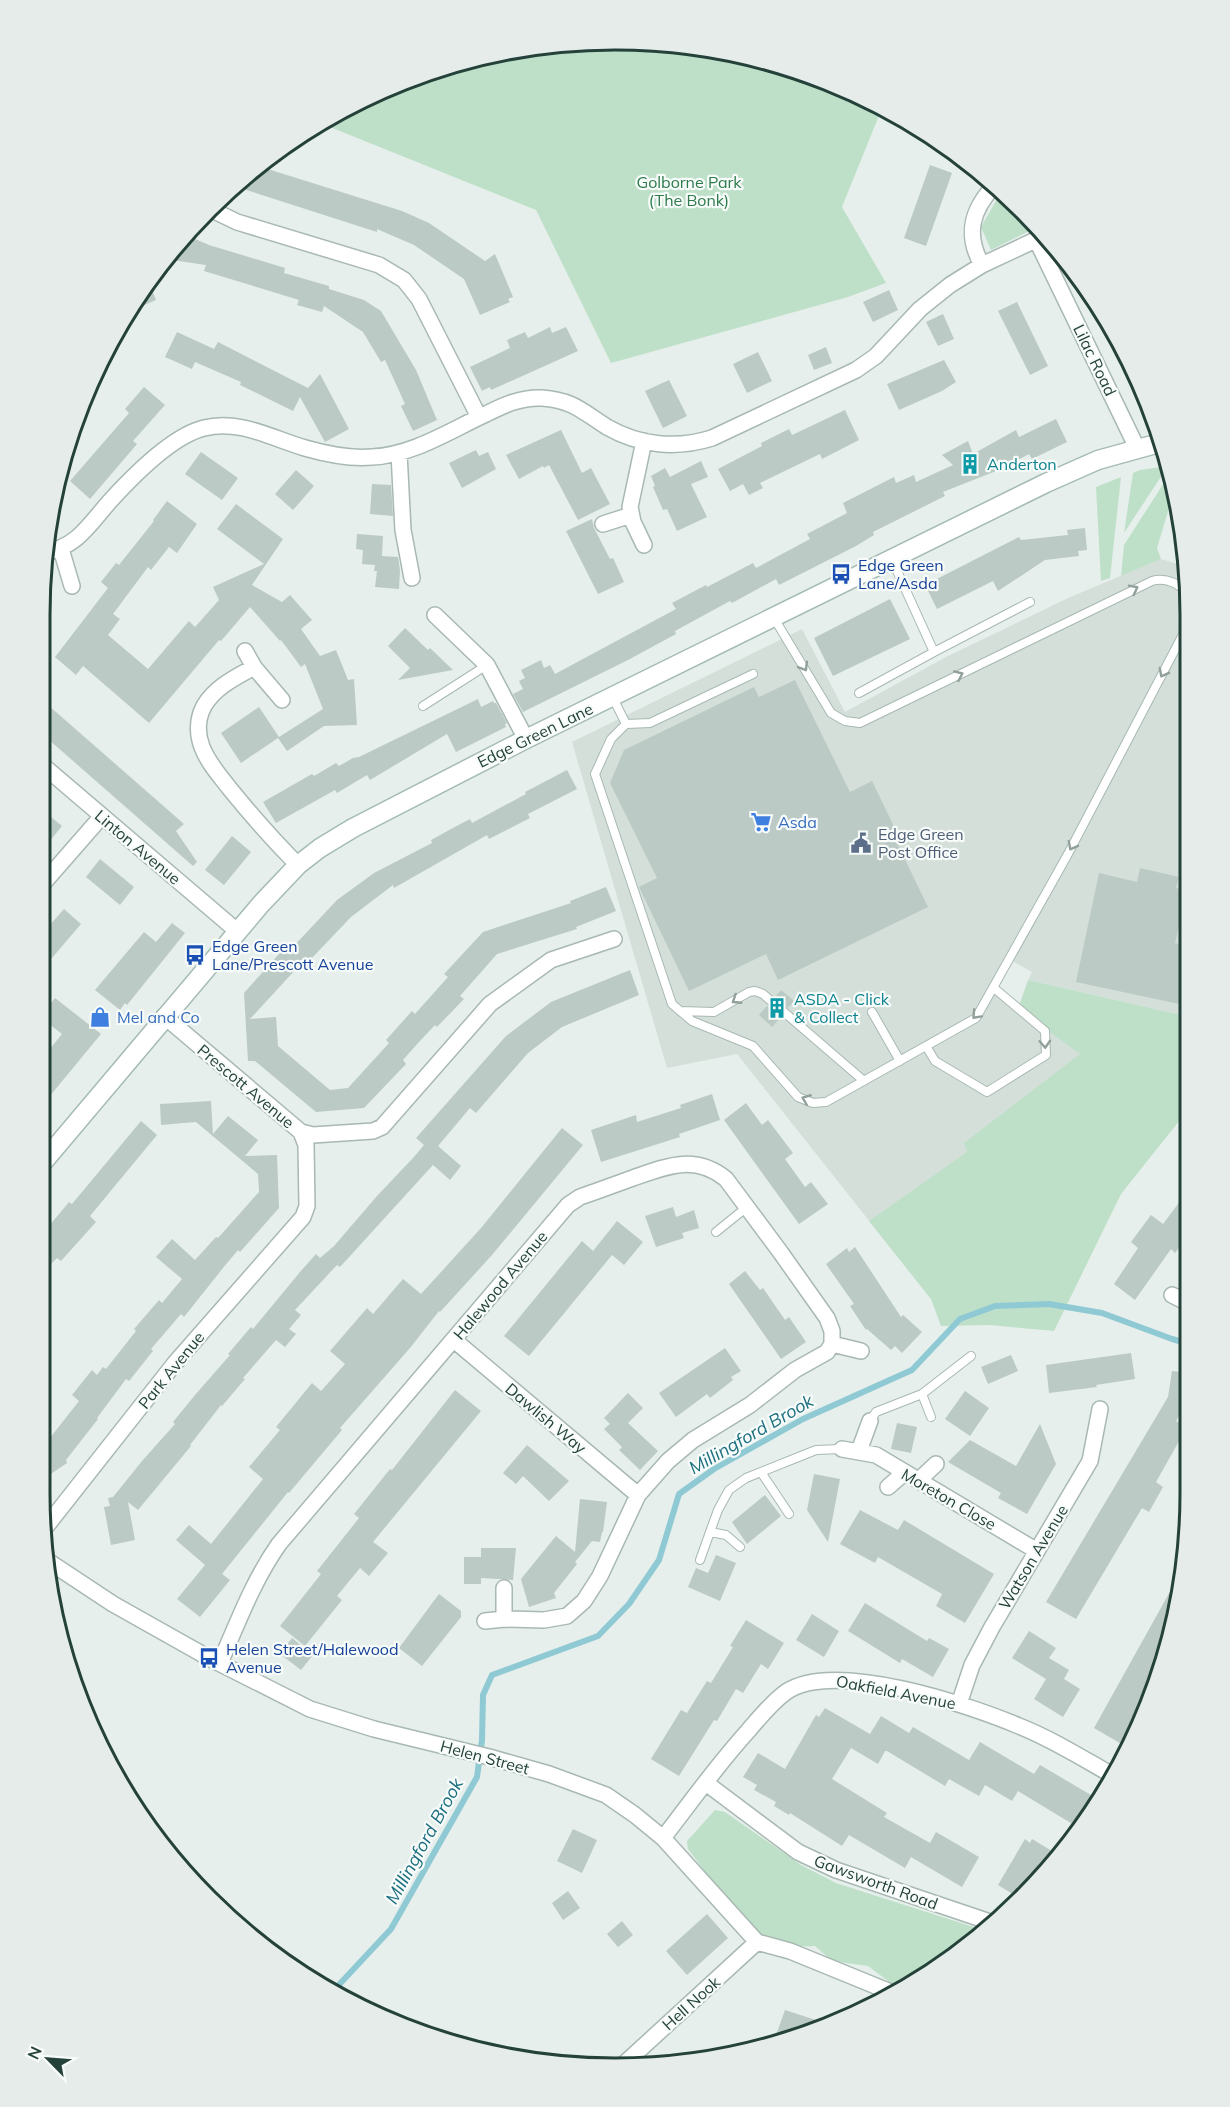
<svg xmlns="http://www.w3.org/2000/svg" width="1230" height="2107" font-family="Mulish,sans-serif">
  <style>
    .built { fill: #d4dfda }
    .green { fill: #bfe0c8 }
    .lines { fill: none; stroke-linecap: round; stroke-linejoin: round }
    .stream { stroke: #8ec9d4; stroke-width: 6 }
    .building { fill: #bbcac4 }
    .lane-casing { stroke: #a8b8b2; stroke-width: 10 }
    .street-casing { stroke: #a8b8b2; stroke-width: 18 }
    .secondary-casing { stroke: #a4bbb3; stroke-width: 21 }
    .lane { stroke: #fff; stroke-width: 8 }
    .street { stroke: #fff; stroke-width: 15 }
    .secondary { stroke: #fff; stroke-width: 18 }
    .oneway { stroke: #92a09c }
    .labels { text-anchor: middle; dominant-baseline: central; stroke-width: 4.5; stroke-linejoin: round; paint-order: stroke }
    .park-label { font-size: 16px; fill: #2d7a4b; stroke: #f7fbf9 }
    .street-label { font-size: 16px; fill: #24423a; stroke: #f7fbf9 }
    .culture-label { font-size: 16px; fill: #0d838f; stroke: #f7fbf9; text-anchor: start }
    .transit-label { font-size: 16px; fill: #164399; stroke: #f7fbf9; text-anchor: start }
    .shop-label { font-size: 16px; fill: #366cbe; stroke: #f7fbf9; text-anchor: start }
    .service-label { font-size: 16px; fill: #4e5e75; stroke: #f7fbf9; text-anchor: start }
    .water-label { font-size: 18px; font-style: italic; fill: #1c6f80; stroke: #f7fbf9 }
    .rim { fill: none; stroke: #24423a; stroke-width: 3 }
  </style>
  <rect width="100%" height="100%" fill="#e6efeb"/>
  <!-- built -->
  <path class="built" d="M1161,559l27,8 2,10v440l-162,-37 4,-8 -22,-12 -16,28 152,114 -215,197 -194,-245 -70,14 -95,-326 230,-113 43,83 101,-55 122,-59z"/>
  <!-- green -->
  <path class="green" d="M615,39l112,11 108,33 47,25 -40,99 44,76 -38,14 -237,66 -75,-153 -216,-87 74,-40 108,-33z
    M1005,194l18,14 14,19 -46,23 -10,-23 16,-28z
    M1168,466l-44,67 9,-60 7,-3z
    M1169,475l4,20 -16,53 4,11 -40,17 3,-31z
    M1121,477l-11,101 -9,3 -5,-94z
    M1028,980l162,37v97l-6,1 -63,79 -67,137 -64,-6 -49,1 -10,-27 -62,-78 98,-69 -3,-9 116,-89 -62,-45z
    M715,1810l10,2 76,53 35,18 150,48 -90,56 -28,-21 -36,-5 -17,-15c-19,1 -37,-1 -54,-11 -20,-11 -57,-66 -73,-86l-1,-8z"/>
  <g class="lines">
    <!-- stream -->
    <path class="stream" d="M335,1989l56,-60 86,-152 5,-37 1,-45 9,-20 106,-39 31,-32 30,-44 20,-66 35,-25 89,-50 109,-49 48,-51 35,-13 54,-2 53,9 70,26 18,5"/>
  </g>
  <!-- building -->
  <path class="building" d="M930,165l22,8 -26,73 -22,-8z
    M258,166l144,45 27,12 56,38 10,-7 18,43 -5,2 2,3 -30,13 -16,-36 -50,-34 -37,-16v3l-143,-46z
    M186,235l23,10 76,23 -1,5 45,13v3l35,11 17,11 35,59 21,50 -24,11 -12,-25 4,-2 -20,-44 -4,2 -18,-30 -39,-26 -2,6 -25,-7 2,-5 -95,-29 2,-6 -41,-6z
    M148,280l8,20 -28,12 8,-17z
    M889,290l9,20 -25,12 -10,-20z
    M1017,302l31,64 -18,9 -32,-64z
    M943,314l11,25 -16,7 -12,-24z
    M550,327l2,6 14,-6 12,24 -87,39 -1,-3 -8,4 -12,-24 40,-19 -3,-8 18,-8 3,6z
    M177,332l37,17 4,-7 90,46 12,-14 29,55 -24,13 -25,-45 -7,14 -53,-26 1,-3 -46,-20 -3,7 -27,-12z
    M826,347l6,16 -18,7 -6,-15z
    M758,352l14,29 -25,12 -14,-29z
    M944,360l12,22 -14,9 -43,19 -12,-26z
    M669,380l18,36 -24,12 -18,-37z
    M144,387l21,18 -32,36 4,3 -47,55 -20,-18 59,-68 -4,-4z
    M845,410l14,30 -37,19 -2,-5 -60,29 3,5 -14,7 -6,-11 -13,7 -12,-22 44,-23 -1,-3 28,-14 3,6z
    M1056,419l11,23 -35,17 -3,-5 -28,15 -58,23 2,4 -72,36 1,3 -18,11 -77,39 -3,-6 -44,24 -2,-2 -55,30 1,3 -48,26 -105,52 -10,-18 10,-5 -4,-8 6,-3 -4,-8 20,-10 3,8 6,-3 5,9 121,-65 -4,-6 34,-18 1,2 46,-24 3,5 54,-29 -3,-5 40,-21 -4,-10 51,-26 2,6 18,-8 2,7 37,-17 -11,-10 26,-14 5,13 43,-24 3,7z
    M561,430l21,43 9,-5 19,36 -32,16 -29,-55 -5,3 -1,-2 -24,13 -13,-24z
    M476,450l3,6 9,-4 8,17 -34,19 -13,-25z
    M201,452l37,26 -16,22 -37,-26z
    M701,461l7,16 -17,7 16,33 -30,14 -10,-22 -4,1 -10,-23 2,-1 -4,-10 14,-8 5,9z
    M296,470l18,16 -21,24 -18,-16z
    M372,484l19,1 2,31 -23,-2z
    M167,501l30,23 -20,29 -8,-6 -18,23 -3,-3 -35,47 7,5 -12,16 40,34 41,-48 6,6 24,-27 -6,-13 51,-23 -47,-35 19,-25 47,35 -31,46 30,17 8,-7 22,25 -11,9 19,27 16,-6 12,30 6,-1 3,46 -33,1 -37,25 -9,-13 -37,25 -20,-30 38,-26 20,30 44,-28 -18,-45 -4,3 -20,-27 -1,1 -30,-34 -29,34 -2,-1 -70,83 -66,-57 -7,9 -21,-18 53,-69 -7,-6 15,-19 3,2 35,-44 -1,-1z
    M592,519l2,9 16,31 3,-1 11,24 -26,12 -32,-63z
    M1085,528l2,22 -9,1 1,5 -34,4 -47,31 -5,-10 -56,28 -12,-24 94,-48 2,3 47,-5 -1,-5z
    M357,534l26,2 -1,20 16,1 2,13 -1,19 -24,-2 2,-16h-3l1,-6 -13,-1 1,-14 -7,-1z
    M890,599l20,40 -77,37 -19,-38z
    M405,628l23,22 2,-2 23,22 -55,10 12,-12 -22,-22z
    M795,680l55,112 22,-11 29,60 -4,2 31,64 -150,73 -12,-26 -77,37 -50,-104 18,-9 -47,-95 14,-33 130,-63 5,10z
    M40,698l144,126 -8,7 21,31 -4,4 -153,-134z
    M478,699l3,8 12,-6 1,2h2l11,20 -2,1 1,3 -50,25 -9,-18 -77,46 -3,-5 -30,18 -2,-3 -59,33 -13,-21 49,-28 2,2 22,-13 3,3 14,-8 6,-1z
    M567,770l10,19 -49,25 2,4 -41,21 -2,-4 -93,53 -1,-3 -42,32 -41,43 -3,-3 -57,62 26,-2 2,29 52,44 18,-2 41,-45 -3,-3 26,-29 3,3 33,-37 -4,-3 39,-42 88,-29 -1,-2 36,-14 10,24 -40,16 1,2 -80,25 -37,42 4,3 -27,28 -2,-2 -17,18 -15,17 3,4 -42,44 -48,4 -61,-51h-7l-4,-68 43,-48 4,4 46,-49 37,-27 58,-30 -1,-3 20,-11 19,-10 2,4 54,-29 -1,-2z
    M40,808l22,18 -22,27z
    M232,836l19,16 -27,33 -19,-15z
    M100,859l34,28 -14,18 -34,-28z
    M1140,868l39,9 -3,11 12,3 -13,52 15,4v32l-6,26 -108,-23 23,-109 38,9z
    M64,909l17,15 -41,48v-36z
    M172,923l13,10 -58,72 -2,-2 -5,7 -25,-20 49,-58 12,10z
    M630,970l9,25 -77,32 -34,26 -52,60 -6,-5 -32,38 23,20 -11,14 -17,-15 -93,102 -3,-2 -42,45 6,5 -12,14 7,5 -11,13 -9,-7 -33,38 2,1 -23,27 -1,-1 -31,40 1,1 -53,64 -10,-8 7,38 -24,5 -7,-38 6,-1 -2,-8 5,-1 29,-36 33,-37 -2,-2 22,-27 35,-40 -2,-1 23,-27 2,2 47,-57 16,-18 4,4 14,-12 43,-50 36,-38 11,-13 -8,-7 90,-102 45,-34z
    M781,990l13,11 -6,7 -13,-11z
    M55,998l46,36 -61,74v-47l22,-27 -22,-17z
    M767,1006l14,11 -9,10 -13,-12z
    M712,1094l8,26 -41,14 1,3 -79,25 -10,-32 45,-15 1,7 44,-14 -1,-3z
    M211,1101l2,33 15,-18 30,24 -13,16 32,-1 2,53 -39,44 -2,-2 -15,18 -39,49 -3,-3 -30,35 2,2 -24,30 -3,-2 -29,39 1,1 -32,41 1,3 -28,19v-30l40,-51 -7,-6 20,-25 5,5 6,-8 3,2 30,-38 -2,-2 25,-29 3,3 20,-24 -26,-22 16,-18 23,21 21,-23 2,1 41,-46 -1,-18 -62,-52 -35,3 -1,-21z
    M746,1103l16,22 6,-5 25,33 -8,6 20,28 6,-5 17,22 -29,20 -75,-104z
    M141,1121l16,14 -67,81 6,6 -35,39 -4,-3 -18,18v-38l30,-36 3,2z
    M562,1128l21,17 -91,110 -52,57 -1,-1 -29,37 -70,80 2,2 -53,63 -1,-1 -66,82 8,6 -30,37 -23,-18 28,-34 -29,-25 13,-15 22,19 52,-65 -14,-12 31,-37 -4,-3 36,-44 9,8 24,-27 -15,-13 37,-43 6,6 30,-35 18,15 60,-66z
    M1190,1188v46l-15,19 -4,-4 -36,51 -21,-16 24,-36 -7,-6 20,-27 12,9z
    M673,1207l3,10 18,-7 5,18 -17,5 2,5 -28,9 -11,-31z
    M617,1221l26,21 -19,23 -12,-10 -83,101 -25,-20 78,-95 11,10z
    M855,1247l46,70 2,-2 19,17 -20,21 -7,-7 -4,4 -24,-21 -1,1 -16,-24 4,-2 -28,-40 21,-16 2,4z
    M745,1271l15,19 3,-2 22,32 4,-3 17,25 -25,17 -52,-75z
    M725,1348l16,23 -10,6 2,3 -23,18 -3,-4 -31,23 -17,-24z
    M1131,1353l4,26 -39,6 1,2 -48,6 -3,-28z
    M1011,1355l7,16 -30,13 -7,-17z
    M1172,1371l18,2v24l-14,24 11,6 -31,55 7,5 -14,25 -7,-4 -66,111 -30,-17 122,-205z
    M455,1390l26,21 -108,131 15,11 -19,23 -9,-8 -23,28 5,4 -37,46 -25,-20 41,-52 -4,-3 42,-53 -5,-4 36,-45 2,1z
    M965,1391l24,17 -19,28 -25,-17z
    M628,1393l15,15 -15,15 30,28 -18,19 -21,-20 3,-3 -18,-18 6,-5 -6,-6z
    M897,1423l20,4 -6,26 -20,-4z
    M1040,1424l16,40 -29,50 -29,-16 3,-5 -53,-31 22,-22 46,26z
    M527,1445l42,36 -20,20 -26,-25 -7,8 -13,-11z
    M814,1474l26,5 -12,63 -21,-32z
    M765,1495l16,21 -34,28 -15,-22z
    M580,1499l27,3 -4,30h-1l-2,10 -8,-1 -17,21 2,2 -23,29 2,5 -27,9 -8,-28 35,-43 19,16z
    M860,1510l38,20 6,-10 90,54 -29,49 -29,-17 6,-12 -64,-37 -3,6 -35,-19z
    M481,1548h35l-3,32 -32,-2v6h-17v-27h17z
    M716,1555l20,8 -16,38 -32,-14 8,-19 12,5z
    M1177,1579l3,1 -19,96 -38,69 -29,-17z
    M439,1594l22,17v6l-39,49 -23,-18z
    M865,1603l62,38 2,-3 20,11 -16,28 -31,-18 -2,4 -52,-32z
    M812,1614l27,17 -15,26 -28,-17z
    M746,1620l38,23 -16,26 -7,-5 -18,29 -7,-4 -19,32 -3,-1 -35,56 -28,-17 30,-49 6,3 20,-32 4,2 22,-36 -3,-1z
    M1029,1631l27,17 -7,10 20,12 -5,9 16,10 -17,28 -29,-18 12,-20 -34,-21z
    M292,1638l21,17 -12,15 -21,-16z
    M825,1708l45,26 11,-18 28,17 4,-6 56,33 11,-18 54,32 6,-9 51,30 -17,30 -56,-34 -6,10 -27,-16 -6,11 -30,-17 -4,7 -58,-35h-2l-7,13 -27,-16 -19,31 55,34 -3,4 46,26 6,-11 43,25 -17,30 -51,-30 -6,11 -56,-33 -7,11 -52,-33 -1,2 -15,-9 2,-4 -22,-12 3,-5 -14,-8 15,-24 27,16 31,-54 3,2z
    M573,1829l24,11 -15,33 -25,-12z
    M1025,1839l5,4 2,-4 25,15 -38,44 -21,-13z
    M568,1891l12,17 -17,12 -11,-17z
    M707,1914l21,24 -41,37 -21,-24z
    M622,1921l11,14 -15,12 -11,-13z
    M785,2010l46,15 -56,13z"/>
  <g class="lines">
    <!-- lane casing -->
    <g class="lane-casing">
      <path id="lane" d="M892,560l42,92 96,-50
        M774,618l57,95 14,8 15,2 292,-142c14,-4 29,3 38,15
        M859,693l75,-41
        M613,698l13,26 -15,15 -16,35 77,230 20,17 61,25 45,51 15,6 13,-1 150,-84 92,-164 122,-233
        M423,706l64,-41
        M626,724l24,-1 103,-49
        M1190,833l-4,12 4,16
        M680,1011l34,1 35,-20 6,-1 8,3 101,87
        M872,1012l28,49
        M926,1046l9,15 52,31 59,-37 -1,-24 -51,-43
        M716,1232l31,-25
        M922,1394l9,23
        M870,1421l6,-9 46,-18 49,-38
        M761,1472l28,42
        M740,1547l-14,-12 -16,-3 8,-22 11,-20 17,-12 70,-28 26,-1
        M700,1560l10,-28"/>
    </g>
    <!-- street casing -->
    <g class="street-casing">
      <path id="street" d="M208,208l29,14 142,43 25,15 15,19 60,118
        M1036,239l101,209
        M982,265c-17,-30 -11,-55 13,-80
        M644,441l-14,66 3,15 11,23
        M399,453l4,77 9,48
        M603,524l28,-9
        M61,549l11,37
        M45,552c32,-4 46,-30 66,-52 21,-23 61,-64 93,-72 35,-9 67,10 101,20 21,6 45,11 67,9 41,-2 77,-26 114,-43 18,-9 35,-17 56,-16 31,2 41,14 65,29 33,19 70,22 105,11l144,-68 20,-14 44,-47 30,-24 32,-20 62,-29
        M435,615l52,50 39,74
        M245,651l9,16 28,33
        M254,667c-18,10 -39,20 -50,39 -7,13 -7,28 -2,41 6,16 18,29 28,42 22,27 44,52 68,76
        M40,763l197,168
        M40,887l62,-71
        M164,1016l137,116 12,3 60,-4 9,-4 108,-123 61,-44 63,-21
        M1172,1295l18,9
        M454,1340l184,155
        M842,1449l34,6 161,96
        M859,1451l11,-30
        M919,1480l17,-16
        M888,1487l16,-14
        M45,1528l130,-165 128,-146 4,-11 -1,-61 -5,-13
        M51,1563l62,41 96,54 101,51 64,20 115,28 60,17 57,21 29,20 28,23 94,104 33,9 98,40
        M504,1588v31
        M485,1621l19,-2 40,1 23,-4 17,-15 16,-25 38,-81 30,-34 25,-21 57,-35 45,-35 32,-18 5,-8 29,7
        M220,1663c18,-41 33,-82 59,-119l289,-339 12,-8c18,-6 36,-13 53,-19 34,-12 62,-24 93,1l55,74 46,65 5,13v13
        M959,1704l13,-39 20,-38 98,-166 10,-52
        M706,1783l92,69 38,18 160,54
        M663,1838c28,-36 54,-73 85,-107 12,-14 23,-28 38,-39 48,-33 183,13 233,34 33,13 63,32 93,49
        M624,2064l133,-122"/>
    </g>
    <!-- secondary casing -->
    <g class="secondary-casing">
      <path id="secondary" d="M39,1167l222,-263 37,-39 22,-17 33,-20 173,-89 520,-256 52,-23 65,-18"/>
    </g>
    <!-- lane -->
    <use href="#lane" class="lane"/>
    <!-- street -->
    <use href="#street" class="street"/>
    <!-- secondary -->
    <use href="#secondary" class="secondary"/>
  </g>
  <!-- one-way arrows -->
  <defs><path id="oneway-chevron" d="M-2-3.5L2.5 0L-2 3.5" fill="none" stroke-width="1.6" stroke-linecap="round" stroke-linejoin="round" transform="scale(1.5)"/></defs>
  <g class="oneway">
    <use href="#oneway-chevron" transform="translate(1134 589) rotate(-27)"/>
    <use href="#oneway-chevron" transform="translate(804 667) rotate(59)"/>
    <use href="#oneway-chevron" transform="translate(1163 673) rotate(118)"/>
    <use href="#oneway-chevron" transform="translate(959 675) rotate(-24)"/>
    <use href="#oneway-chevron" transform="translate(1072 846) rotate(118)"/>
    <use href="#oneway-chevron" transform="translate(736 1000) rotate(147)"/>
    <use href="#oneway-chevron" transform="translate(976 1015) rotate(133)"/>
    <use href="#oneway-chevron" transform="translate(1045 1044) rotate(87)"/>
    <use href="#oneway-chevron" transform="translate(806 1099) rotate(-158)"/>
  </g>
  <!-- icons -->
  <defs>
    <g id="building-bare" transform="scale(1.62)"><path d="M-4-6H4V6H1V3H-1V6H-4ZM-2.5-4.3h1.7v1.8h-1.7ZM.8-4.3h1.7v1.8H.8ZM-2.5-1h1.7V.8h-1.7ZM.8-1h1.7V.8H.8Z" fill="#0f9aa8" stroke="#f7fbf9" stroke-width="2.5" paint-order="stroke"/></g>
    <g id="bus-bare" transform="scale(1.62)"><path d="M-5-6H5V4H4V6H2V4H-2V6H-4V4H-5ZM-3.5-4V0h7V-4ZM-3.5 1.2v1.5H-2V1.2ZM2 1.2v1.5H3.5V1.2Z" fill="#1a4fb4" stroke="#f7fbf9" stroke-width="2.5" paint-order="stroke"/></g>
    <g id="supermarket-bare" transform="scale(1.62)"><path d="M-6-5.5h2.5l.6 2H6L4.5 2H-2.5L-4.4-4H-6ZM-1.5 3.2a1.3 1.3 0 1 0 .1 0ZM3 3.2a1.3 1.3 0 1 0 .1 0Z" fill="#3f7fe0" stroke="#f7fbf9" stroke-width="2.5" paint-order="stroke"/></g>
    <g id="civic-bare" transform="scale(1.62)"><path d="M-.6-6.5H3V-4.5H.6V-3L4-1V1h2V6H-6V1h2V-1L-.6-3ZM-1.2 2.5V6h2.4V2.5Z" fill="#5c6f8a" stroke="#f7fbf9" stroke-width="2.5" paint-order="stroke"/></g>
    <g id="shop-bare" transform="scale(1.62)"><path d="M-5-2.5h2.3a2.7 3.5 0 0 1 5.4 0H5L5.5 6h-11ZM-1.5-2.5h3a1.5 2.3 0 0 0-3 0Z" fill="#3f7fe0" stroke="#f7fbf9" stroke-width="2.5" paint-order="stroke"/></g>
  </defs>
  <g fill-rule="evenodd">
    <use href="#building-bare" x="970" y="464"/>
    <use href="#bus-bare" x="841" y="574"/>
    <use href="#supermarket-bare" x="761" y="822"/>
    <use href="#civic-bare" x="861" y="843"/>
    <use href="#bus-bare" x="195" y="955"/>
    <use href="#building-bare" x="777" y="1008"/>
    <use href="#shop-bare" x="100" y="1017"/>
    <use href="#bus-bare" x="209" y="1658"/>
  </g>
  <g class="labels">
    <!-- park labels -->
    <g class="park-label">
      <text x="689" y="182">Golborne Park<tspan x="689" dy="18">(The Bonk)</tspan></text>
    </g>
    <!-- street labels -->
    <g class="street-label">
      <text transform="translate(1095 360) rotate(64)">Lilac Road</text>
      <text transform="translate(535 735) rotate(-26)">Edge Green Lane</text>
      <text transform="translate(138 847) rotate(40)">Linton Avenue</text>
      <text transform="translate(246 1086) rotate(40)">Prescott Avenue</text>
      <text transform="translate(500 1285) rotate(-50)">Halewood Avenue</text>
      <text transform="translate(171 1370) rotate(-51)">Park Avenue</text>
      <text transform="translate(546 1418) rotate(40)">Dawlish Way</text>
      <text transform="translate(949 1499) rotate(30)">Moreton Close</text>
      <text transform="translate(1033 1557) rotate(-59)">Watson Avenue</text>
      <text transform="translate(896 1692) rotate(11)">Oakfield Avenue</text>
      <text transform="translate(485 1757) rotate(15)">Helen Street</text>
      <text transform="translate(876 1882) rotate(20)">Gawsworth Road</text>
      <text transform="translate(691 2003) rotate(-42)">Hell Nook</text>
    </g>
    <!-- culture labels -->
    <g class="culture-label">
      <text x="987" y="464">Anderton</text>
      <text x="794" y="999">ASDA - Click<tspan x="794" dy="18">&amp; Collect</tspan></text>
    </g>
    <!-- transit labels -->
    <g class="transit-label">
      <text x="858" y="565">Edge Green<tspan x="858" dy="18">Lane/Asda</tspan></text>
      <text x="212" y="946">Edge Green<tspan x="212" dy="18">Lane/Prescott Avenue</tspan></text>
      <text x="226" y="1649">Helen Street/Halewood<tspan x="226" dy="18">Avenue</tspan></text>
    </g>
    <!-- shop labels -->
    <g class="shop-label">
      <text x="778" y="822">Asda</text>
      <text x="117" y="1017">Mel and Co</text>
    </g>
    <!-- service labels -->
    <g class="service-label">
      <text x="878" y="834">Edge Green<tspan x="878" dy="18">Post Office</tspan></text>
    </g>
    <!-- water labels -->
    <g class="water-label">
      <text transform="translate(751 1434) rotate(-30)">Millingford Brook</text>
      <text transform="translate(424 1841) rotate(-61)">Millingford Brook</text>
    </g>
  </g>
  <!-- crop -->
  <path d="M0 0H1230V2107H0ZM615 50H615A565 565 0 0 1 1180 615V1493A565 565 0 0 1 615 2058H615A565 565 0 0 1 50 1493V615A565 565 0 0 1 615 50Z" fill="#e6ecea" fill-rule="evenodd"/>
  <path class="rim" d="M615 50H615A565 565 0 0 1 1180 615V1493A565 565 0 0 1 615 2058H615A565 565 0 0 1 50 1493V615A565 565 0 0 1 615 50Z"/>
  <!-- north arrow -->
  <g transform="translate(48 2059) rotate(295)" stroke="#f7fbf9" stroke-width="4.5" paint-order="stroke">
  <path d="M0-4.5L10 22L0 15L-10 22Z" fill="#24423a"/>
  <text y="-9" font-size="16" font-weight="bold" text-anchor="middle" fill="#24423a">N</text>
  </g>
</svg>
